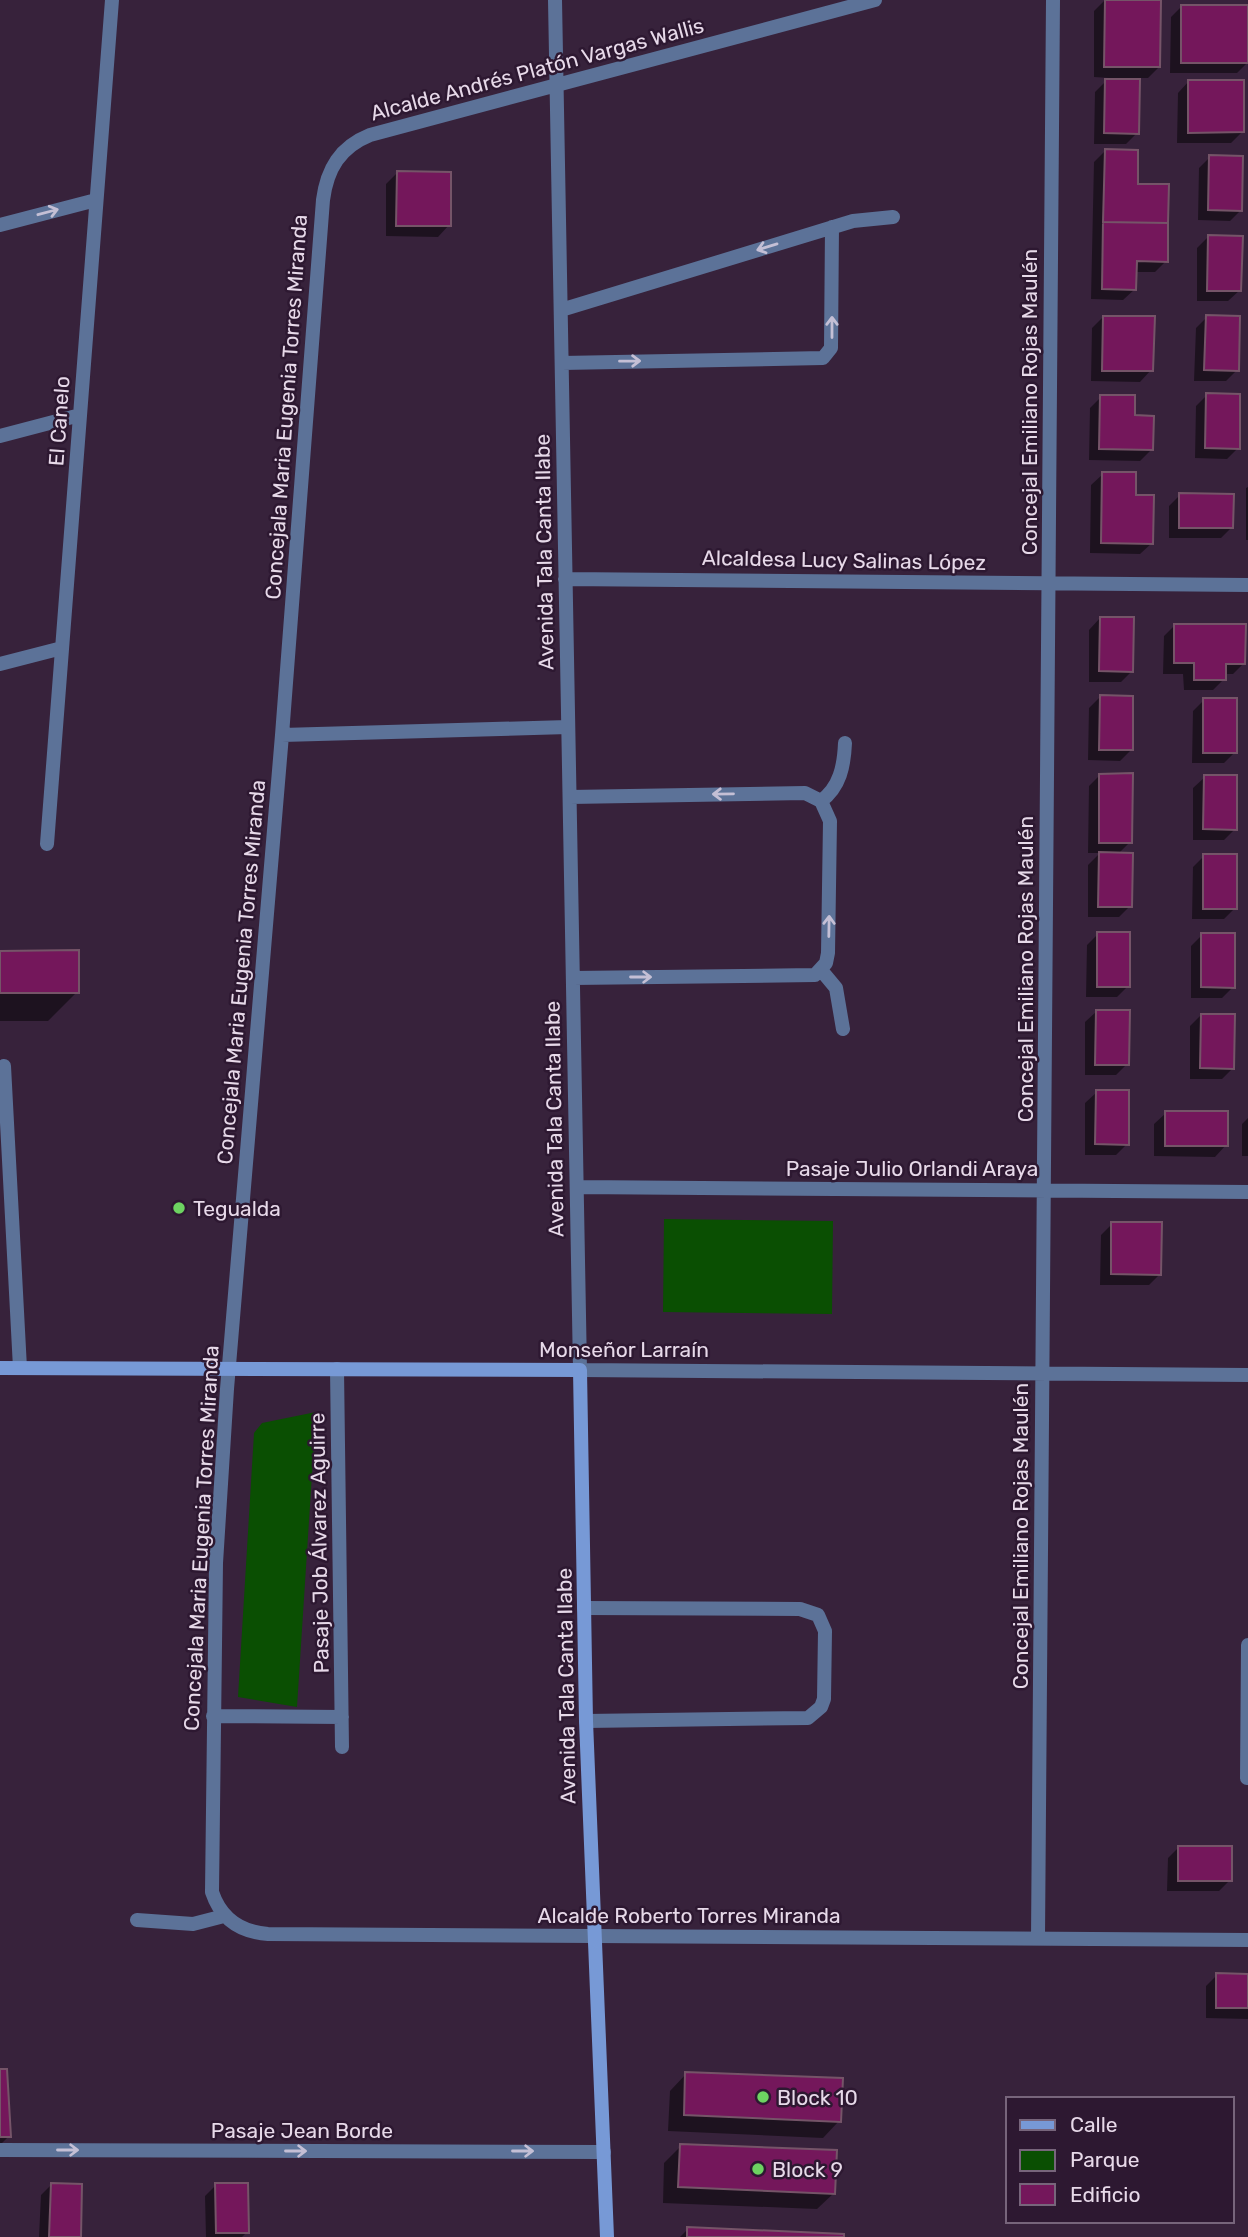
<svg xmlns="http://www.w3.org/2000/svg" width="1248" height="2237" font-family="Rubik,sans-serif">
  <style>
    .green { fill: #0a4f02 }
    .shadow { fill: #0007 }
    .building { fill: #74175b; stroke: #755468; stroke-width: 2 }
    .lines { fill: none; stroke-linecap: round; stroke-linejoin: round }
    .lane { stroke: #5c7298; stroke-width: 14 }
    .street { stroke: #5c7298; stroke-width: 14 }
    .secondary { stroke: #7799d6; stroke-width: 14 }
    .oneway { stroke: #c4bfd5 }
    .poi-dot { fill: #6dd361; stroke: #2d1831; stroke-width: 2.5 }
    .labels { text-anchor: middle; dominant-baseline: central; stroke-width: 5; stroke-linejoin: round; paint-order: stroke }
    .street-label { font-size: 21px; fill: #e7d9e9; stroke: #2d1831 }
    .poi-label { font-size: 21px; fill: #e7d9e9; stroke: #2d1831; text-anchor: start }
  </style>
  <rect width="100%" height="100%" fill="#37223b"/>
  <!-- green -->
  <path class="green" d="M664,1219l169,2 -1,93 -169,-2z
    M316,1412l-19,295 -59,-10 16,-264 8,-10z"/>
  <!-- shadow -->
  <path class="shadow" d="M1105,0h54v67l-11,11h-10l-1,55 -11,11h-32l1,-52 14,-14 -15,-1v-66z
    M1182,6l66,1v55l-11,11h-67l1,-56z
    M1189,81l53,51 -11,11h-54l1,-50z
    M1105,151l31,35 30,75 -11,11h-20v17l-12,11 -32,-1 3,-137z
    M1210,157l31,53 -11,11 -32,-1 1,-52z
    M397,173l52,52 -11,12 -52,-1v-52z
    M1208,237l32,53 -12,11h-31v-53z
    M1103,317l48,53 -11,12 -49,-1 1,-53z
    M1207,317l30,53 -11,11h-32l2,-53z
    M1207,395l31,53 -11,11 -32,-1 1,-52z
    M1101,397l32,20 18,33 -11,11 -51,-1 1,-52z
    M1103,474l31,22 18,47 -12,11 -50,-1 1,-68z
    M1248,487v53h-2v-52z
    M1180,495l52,32 -11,11h-52v-32z
    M1100,618l32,53 -11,11h-32v-52z
    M1175,625l69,38 -11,11h-9v5l-11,11h-29l-1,-16h-20l1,-38z
    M1100,697l31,53 -11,11 -32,-1 1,-52z
    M1204,700l31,52 -11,11h-32l1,-52z
    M1100,775l30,67 -12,12 12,52 -11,11h-31v-52l12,-12h-12l1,-67z
    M1205,777l30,52 -11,11h-31v-52z
    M1204,856l31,52 -11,11h-32l1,-52z
    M1098,934l30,52 -11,11h-31l1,-52z
    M1202,935l31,52 -11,11h-31v-52z
    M0,953l77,39 -29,29h-48z
    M1097,1011l30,53 -11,11h-31v-53z
    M1201,1015l32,53 -11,11h-32v-53z
    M1097,1092l30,52 -11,11h-31v-52z
    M1166,1113l60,32 -11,12 -61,-1v-32z
    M1248,1118v38h-6v-32z
    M1112,1224l48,50 -11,11h-49l1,-50z
    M1179,1847l51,33 -11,11h-52l1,-33z
    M1217,1975h31v44l-42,-1v-32z
    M0,2071l9,65 -9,9z
    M686,2074l153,47 -16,17 -155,-7 2,-40z
    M681,2146l153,47 -17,16 -154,-6 1,-40z
    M52,2184l27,53h-40l2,-42z
    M216,2185l31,47 -5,5h-36l-1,-41z
    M688,2229l154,8h-162z"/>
  <!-- building -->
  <path class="building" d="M1105,0h56l-1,67h-56z
    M1181,5h67v58h-67z
    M1105,79h35l-1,55 -35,-1z
    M1188,80h56v52l-56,1z
    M1105,149l33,1v34h31l-1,39 -65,-1z
    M1209,155l34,1 -1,55 -34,-1z
    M397,171l54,1v54h-55z
    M1103,222l65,1v39l-31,-1 -1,29 -34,-1z
    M1208,235l35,1 -2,55h-34z
    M1206,315l34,1 -1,55 -35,-1z
    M1103,316h52l-2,55h-51z
    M1206,393l34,1v55l-35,-1z
    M1100,395h35v20l19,1 -1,34 -54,-1z
    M1102,472h34v23h18l-1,49 -52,-1z
    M1179,493l55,1 -1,34h-54z
    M1100,617h34l-1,55 -34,-1z
    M1174,624h72l-1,40h-19v16h-32v-17h-20z
    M1100,695l33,1v54h-34z
    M1203,698h34v55h-34z
    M1133,773l-1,70h-33v-69z
    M1204,775h33v55l-34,-1z
    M1099,852l34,1 -1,54h-34z
    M1203,854h34v55h-34z
    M1097,932h33v55h-33z
    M1201,933h34v55l-34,-1z
    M79,950v43h-79v-42z
    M1096,1010h34l-1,55h-34z
    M1201,1014h34l-1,55 -34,-1z
    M1096,1090h33v55l-34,-1z
    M1165,1111h63v35h-63z
    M1111,1222h51l-1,53 -50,-1z
    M1178,1846h54v35h-54z
    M1216,1973l32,1v34h-32z
    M0,2069h7l4,68h-11z
    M685,2072l158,6 -2,44 -157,-7z
    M680,2144l157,6 -2,44 -157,-7z
    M51,2183l31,1 -1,53h-32z
    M215,2183h33l1,50h-33z
    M687,2227l157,7v3h-157z"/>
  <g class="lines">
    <!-- lane -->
    <path class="lane" d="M4,1066l16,302"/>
    <!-- street -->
    <path class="street" d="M555,0l25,1370 668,5
      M875,0l-505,135c-30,12 -43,34 -47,65l-41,535 -55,654 -11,174 -4,329c9,27 28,40 56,42l980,6
      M0,225l96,-25
      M561,310l292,-89 40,-4
      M562,363l261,-5 8,-10 1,-121
      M0,436l80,-21
      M565,579l683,6
      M0,664l62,-16
      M282,735l286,-8
      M570,797l235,-4 16,8 9,20 -2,132 -2,10 -11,12 -242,3
      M821,801c19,-14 23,-35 24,-58
      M47,844l65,-844
      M821,970l15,18 7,41
      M577,1187l671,5
      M337,1369l5,378
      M584,1608l216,1 18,6 7,16 -1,68 -3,8 -13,11 -222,3
      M213,1716l129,1
      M1247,1778l1,-133
      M137,1920l56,4 31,-8
      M1038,1938l15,-1938
      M0,2150l604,2"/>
    <!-- secondary -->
    <path class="secondary" d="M0,1368l580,2 6,351 21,516"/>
  </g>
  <!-- one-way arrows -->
  <defs><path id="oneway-shaft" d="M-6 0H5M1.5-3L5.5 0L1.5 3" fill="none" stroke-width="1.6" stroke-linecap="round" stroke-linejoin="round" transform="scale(1.75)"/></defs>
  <g class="oneway">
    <use href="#oneway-shaft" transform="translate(48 212) rotate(-15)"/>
    <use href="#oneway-shaft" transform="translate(767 247) rotate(163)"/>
    <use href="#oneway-shaft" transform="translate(832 327) rotate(-90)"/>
    <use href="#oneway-shaft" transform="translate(630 361) rotate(-1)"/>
    <use href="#oneway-shaft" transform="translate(723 794) rotate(179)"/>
    <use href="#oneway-shaft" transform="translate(829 926) rotate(-89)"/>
    <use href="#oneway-shaft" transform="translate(641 977)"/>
    <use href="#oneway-shaft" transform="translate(68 2150)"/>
    <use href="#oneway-shaft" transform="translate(296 2151)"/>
    <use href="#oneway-shaft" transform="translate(523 2151)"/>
  </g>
  <!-- markers -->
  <g class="poi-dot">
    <circle cx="179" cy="1208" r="7"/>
    <circle cx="763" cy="2097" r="7"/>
    <circle cx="758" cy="2169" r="7"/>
  </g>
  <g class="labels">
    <!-- street labels -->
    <g class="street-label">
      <text transform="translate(537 69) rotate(-15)">Alcalde Andrés Platón Vargas Wallis</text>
      <text transform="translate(1029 402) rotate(-90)">Concejal Emiliano Rojas Maulén</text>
      <text transform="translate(286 407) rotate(-86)">Concejala Maria Eugenia Torres Miranda</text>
      <text transform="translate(59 421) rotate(-86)">El Canelo</text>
      <text transform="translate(544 552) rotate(-91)">Avenida Tala Canta Ilabe</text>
      <text transform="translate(844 560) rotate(1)">Alcaldesa Lucy Salinas López</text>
      <text transform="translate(1025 969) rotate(-90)">Concejal Emiliano Rojas Maulén</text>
      <text transform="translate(241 972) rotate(-85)">Concejala Maria Eugenia Torres Miranda</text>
      <text transform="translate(554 1119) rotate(-91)">Avenida Tala Canta Ilabe</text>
      <text x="912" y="1168">Pasaje Julio Orlandi Araya</text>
      <text x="624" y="1349">Monseñor Larraín</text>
      <text transform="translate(1020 1536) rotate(-90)">Concejal Emiliano Rojas Maulén</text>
      <text transform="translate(201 1538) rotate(-87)">Concejala Maria Eugenia Torres Miranda</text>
      <text transform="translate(319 1543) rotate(-91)">Pasaje Job Álvarez Aguirre</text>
      <text transform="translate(566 1686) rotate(-91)">Avenida Tala Canta Ilabe</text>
      <text x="689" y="1915">Alcalde Roberto Torres Miranda</text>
      <text x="302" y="2130">Pasaje Jean Borde</text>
    </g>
    <!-- poi labels -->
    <g class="poi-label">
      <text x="193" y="1208">Tegualda</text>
      <text x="777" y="2097">Block 10</text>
      <text x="772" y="2169">Block 9</text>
    </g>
  </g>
  <!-- legend -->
  <rect x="1006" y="2097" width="228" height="126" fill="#2d1831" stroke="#77657b" stroke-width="2"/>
  <rect x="1020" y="2120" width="35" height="10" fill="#7799d6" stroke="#77657b" stroke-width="2"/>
  <text x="1070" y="2132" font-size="21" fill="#e7d9e9">Calle</text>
  <rect x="1020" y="2150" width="35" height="21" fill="#0a4f02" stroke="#77657b" stroke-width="2"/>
  <text x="1070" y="2167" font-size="21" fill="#e7d9e9">Parque</text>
  <rect x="1020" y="2184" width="35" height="21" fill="#74175b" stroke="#77657b" stroke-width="2"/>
  <text x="1070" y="2202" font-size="21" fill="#e7d9e9">Edificio</text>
</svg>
